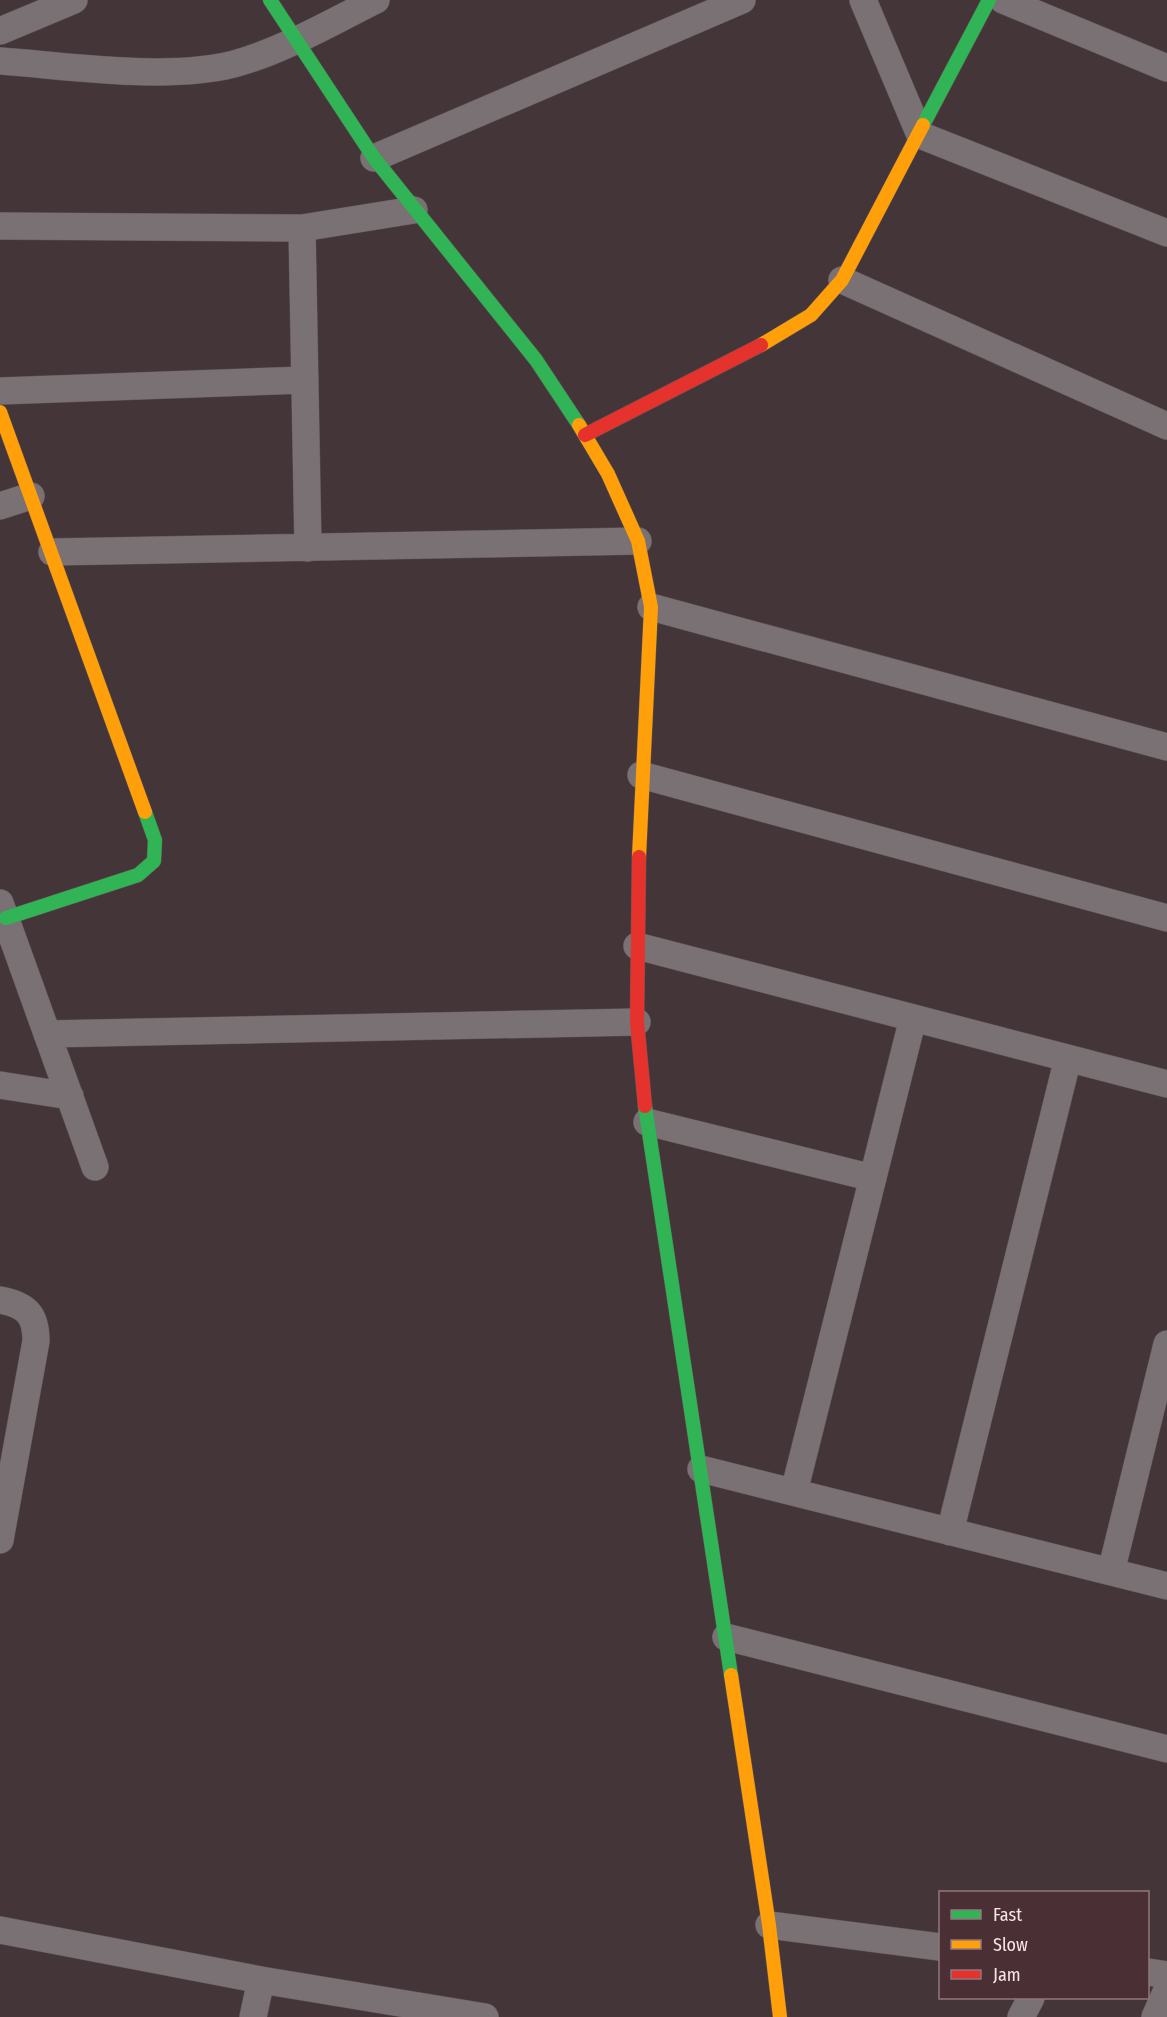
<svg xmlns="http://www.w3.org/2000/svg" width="1167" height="2017" font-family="'Fira Sans Condensed',sans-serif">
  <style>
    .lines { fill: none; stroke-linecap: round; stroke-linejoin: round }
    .street-casing { stroke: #5f5355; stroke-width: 28 }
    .fast-casing { stroke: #5f5355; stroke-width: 15 }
    .slow-casing { stroke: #5f5355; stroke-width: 15 }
    .jam-casing { stroke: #5f5355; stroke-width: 15 }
    .street { stroke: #797173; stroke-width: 27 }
    .fast { stroke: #30b455; stroke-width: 14 }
    .slow { stroke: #ff9f0a; stroke-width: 14 }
    .jam { stroke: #e5322d; stroke-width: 14 }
  </style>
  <rect width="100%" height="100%" fill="#443538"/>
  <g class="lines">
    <!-- street casing -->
    <g class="street-casing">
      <path id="street" d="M863,0l57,135 247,98
        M1003,0l164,68
        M0,31l74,-31
        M0,61c70,5 167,20 234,3 48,-13 98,-42 142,-64
        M374,158l368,-158
        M0,226l302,2 112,-18
        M302,228l6,320
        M842,280l325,146
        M0,391l305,-11
        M0,506l31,-10
        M52,552l586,-11
        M651,607l516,140
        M641,775l526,143
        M0,903l95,264
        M637,946l530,138
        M47,1034l590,-12
        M0,1085l70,11
        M647,1122l226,56
        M0,1300c27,5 36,15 36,41l-36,199
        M701,1469l466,117
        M794,1492l119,-474
        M950,1532l118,-474
        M1111,1572l56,-228
        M726,1637l441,112
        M769,1925l171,22
        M0,1930l261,50 224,37
        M1148,1972l19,3
        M253,2017l8,-37
        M1021,2017l10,-19
        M1155,2017l12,-27"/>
    </g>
    <!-- fast casing -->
    <g class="fast-casing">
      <path id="fast" d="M270,0l104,158 162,202 43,65
        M923,125l66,-125
        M6,918l132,-43 16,-14 1,-21 -10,-28
        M645,1106l86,569"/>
    </g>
    <!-- slow casing -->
    <g class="slow-casing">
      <path id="slow" d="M761,345l50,-30 31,-35 81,-155
        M0,412l145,400
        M579,425l29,49 30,67 13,66 -12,250
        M731,1675l38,250 11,92"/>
    </g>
    <!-- jam casing -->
    <g class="jam-casing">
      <path id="jam" d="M585,435l176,-90
        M639,857l-2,165 8,84"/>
    </g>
    <!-- street -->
    <use href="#street" class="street"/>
    <!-- fast -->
    <use href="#fast" class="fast"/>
    <!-- slow -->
    <use href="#slow" class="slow"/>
    <!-- jam -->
    <use href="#jam" class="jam"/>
  </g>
  <!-- legend -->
  <rect x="939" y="1891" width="210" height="108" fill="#4a2f35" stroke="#90787d" stroke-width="1.5"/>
  <rect x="951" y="1910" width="30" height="9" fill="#30b455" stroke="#90787d" stroke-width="1.5"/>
  <text x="993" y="1921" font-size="18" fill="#f8e5e9">Fast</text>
  <rect x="951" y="1940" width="30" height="9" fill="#ff9f0a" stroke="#90787d" stroke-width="1.5"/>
  <text x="993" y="1951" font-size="18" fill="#f8e5e9">Slow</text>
  <rect x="951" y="1970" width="30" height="9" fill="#e5322d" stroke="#90787d" stroke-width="1.5"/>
  <text x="993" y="1981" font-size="18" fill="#f8e5e9">Jam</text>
</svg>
